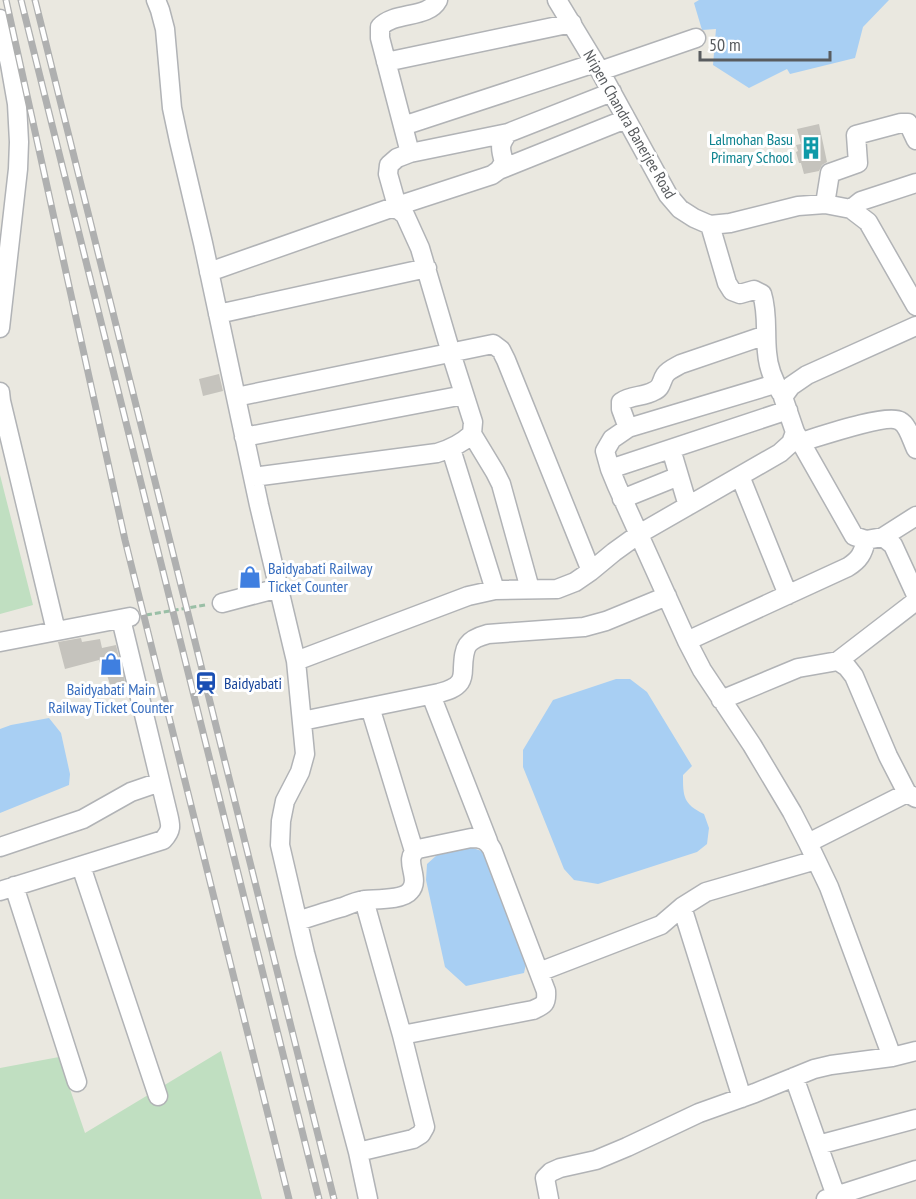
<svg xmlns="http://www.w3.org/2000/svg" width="916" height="1199" font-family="'PT Sans Narrow',sans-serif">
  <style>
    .green { fill: #c0dfc1 }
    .water { fill: #a8cff3 }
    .building { fill: #c5c3bd }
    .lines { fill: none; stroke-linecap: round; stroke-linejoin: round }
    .minor-casing { stroke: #b1b3b6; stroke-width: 21 }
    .path { stroke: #9abfa6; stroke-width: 3; stroke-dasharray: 6 3; stroke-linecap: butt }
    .minor { stroke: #fff; stroke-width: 18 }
    .rail-casing { stroke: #afb0b0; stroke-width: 7 }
    .rail { stroke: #fff; stroke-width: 4.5; stroke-dasharray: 14; stroke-linecap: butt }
    .labels { text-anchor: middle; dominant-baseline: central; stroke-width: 6; stroke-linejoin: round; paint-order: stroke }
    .street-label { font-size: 16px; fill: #595c5f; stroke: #fff }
    .culture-label { font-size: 16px; fill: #0d838f; stroke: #fff; text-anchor: end }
    .shop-label { font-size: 16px; fill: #366cbe; stroke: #fff; text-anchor: start }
    .transit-label { font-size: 16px; fill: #164399; stroke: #fff; text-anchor: start }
  </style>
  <rect width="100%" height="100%" fill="#eae8e0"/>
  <!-- green -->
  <path class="green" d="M0,475l33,130 -33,9z
    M221,1051l41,148h-262v-131l59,-11 26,76z"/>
  <!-- water -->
  <path class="water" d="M699,0h190l-26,27 -8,31 -65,16 -3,-5 -38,19 -36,-23 3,-36 -14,1 -8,-27z
    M616,679h14l17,13 45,74 -9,9c0,21 0,29 21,39l5,14 -2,16 -10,8 -99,32 -24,-4 -10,-11 -41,-102v-17l30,-50z
    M49,718l12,15 9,41 -1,11 -69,28v-84l11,-4z
    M447,846l26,2 17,6 38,101 -4,18 -58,13 -21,-19 -19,-87 1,-16z"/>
  <!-- building -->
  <path class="building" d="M819,124l8,38 -5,3 -3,6 -15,3 -3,-11h-2l-3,-11 2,-1 -2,-6 5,-1 -4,-15z
    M219,374l4,17 -20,5 -4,-17z
    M81,638l1,4 18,-3 2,9 14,-3 11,45 -14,4 -6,-19h-4l-4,-15 -34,9 -7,-27z"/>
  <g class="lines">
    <!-- minor casing -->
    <g class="minor-casing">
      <path id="minor" d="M156,0l4,10 5,19 7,79 7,33 24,102 56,262 37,156 9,93 -5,18 -15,29 -4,20 -1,24 25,108 53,199 10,47
        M557,0l43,71 68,124 12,14 14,9 16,7 20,-2 68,-17 27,-2 26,5 17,13 48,84
        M0,19l10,45 7,40 2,38 -1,27 -18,159
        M386,62l186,-39
        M600,71l96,-33
        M403,126l192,-63
        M410,153l-30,-115v-11c15,-16 48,-8 58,-27
        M499,170l127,-51
        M825,204l5,-31 28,-10 -2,-28 45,-12h7l8,17
        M397,206l-9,-32 1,-9 8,-7 13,-5 98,-20
        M391,208l101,-33 7,-5 5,-8c-4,-14 -5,-17 4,-29l104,-41
        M851,209l10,-8 55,-18
        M710,225l17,58 5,8 8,3 14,-4 8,4c6,19 3,38 5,58 1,15 6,28 14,41
        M209,272l182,-64 8,2 6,5 15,33 31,105 22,69 -1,12c-11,10 -21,15 -35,19l-184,24
        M218,314l209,-46
        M775,384l-147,44 -16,11 -7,12 5,18 7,17 70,155 15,29 50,75 40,67 16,31 21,44 63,170
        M0,392l1,9 55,230
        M236,397l257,-53 8,6 5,10 85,211
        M628,428l-7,-19v-7c10,-7 23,-5 33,-11 8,-3 7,-10 11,-16 3,-5 11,-8 16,-11l85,-29
        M795,432l59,104 12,4 17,-3 10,8 23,50
        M472,434l23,38 6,12 29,105
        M244,437l220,-42
        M801,442c17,-5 87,-29 99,-21 8,4 12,20 16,28
        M451,449l44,141
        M671,449l17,57
        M610,469l178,-59
        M740,476l48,119
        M622,499l57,-23
        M883,537l33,-21
        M222,603l57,-15
        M687,641l161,-74c11,-7 15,-13 18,-27
        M0,642l130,-25
        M296,661l172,-65 27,-6 62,-1 18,-7 16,-11 23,-19 25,-18 141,-81 11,-10 4,-11 -12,-35 8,-11 16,-11 109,-49
        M838,661l78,-60
        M431,695l57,146
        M721,700l77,-32 40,-7 9,6 7,9 34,80 19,37 9,5
        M370,707l44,144
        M302,721l137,-28c7,-2 16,-4 21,-11 2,-3 3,-9 3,-14 1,-22 3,-28 25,-34l96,-7 22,-6 61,-25
        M808,843l99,-50
        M0,847l83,-28 48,-27 29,-10
        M81,866l77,230
        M14,886l63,196
        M0,891l163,-51c9,-10 8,-14 5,-26l-47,-195
        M682,907l60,191
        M298,921c15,-5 30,-10 45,-14 7,-3 15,-6 22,-7 12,-1 38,0 45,-9 12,-13 -9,-32 8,-42l53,-11c11,0 16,2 21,11l54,142c1,13 -2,14 -13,19l-131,25
        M539,972l122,-47 21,-18 24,-15 110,-32
        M794,1077l42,119
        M818,1145l98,-26
        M358,1152l55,-13 8,-5 4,-7 -23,-92 -38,-135
        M549,1199l-4,-21 6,-6 9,-4 36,-8 31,-13 72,-34 56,-20 59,-24 17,-4 61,-8 24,-6
        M826,1199l90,-29"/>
    </g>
    <!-- path -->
    <path class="path" d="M146,615l59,-10"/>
    <!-- minor -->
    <use href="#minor" class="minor"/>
    <!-- rail casing -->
    <g class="rail-casing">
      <path id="rail" d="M6,0l119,540 164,659
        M21,0l298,1199
        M35,0l299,1199"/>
    </g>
    <!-- rail -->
    <use href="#rail" class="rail"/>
  </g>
  <!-- icons -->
  <defs>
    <g id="building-bare" transform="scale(1.8)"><path d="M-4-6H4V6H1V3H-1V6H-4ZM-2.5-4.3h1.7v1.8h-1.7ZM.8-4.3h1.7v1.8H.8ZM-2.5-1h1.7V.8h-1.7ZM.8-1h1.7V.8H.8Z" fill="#0f9aa8" stroke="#fff" stroke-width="2.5" paint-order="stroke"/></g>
    <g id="shop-bare" transform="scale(1.8)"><path d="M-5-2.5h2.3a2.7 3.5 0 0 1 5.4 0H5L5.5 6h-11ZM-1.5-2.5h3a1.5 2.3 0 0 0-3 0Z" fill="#3f7fe0" stroke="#fff" stroke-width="2.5" paint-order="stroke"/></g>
    <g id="station-bare" transform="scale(1.8)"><path d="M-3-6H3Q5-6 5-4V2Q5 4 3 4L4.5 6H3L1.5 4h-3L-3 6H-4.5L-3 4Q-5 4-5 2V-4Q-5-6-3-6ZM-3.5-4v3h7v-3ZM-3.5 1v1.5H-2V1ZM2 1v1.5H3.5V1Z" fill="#1a4fb4" stroke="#fff" stroke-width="2.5" paint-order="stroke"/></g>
  </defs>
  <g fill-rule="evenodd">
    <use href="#building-bare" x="811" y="148"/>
    <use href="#shop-bare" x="250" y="577"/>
    <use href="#shop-bare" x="111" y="664"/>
    <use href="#station-bare" x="206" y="683"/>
  </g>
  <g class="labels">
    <!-- street labels -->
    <g class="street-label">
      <text transform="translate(630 124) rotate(60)">Nripen Chandra Banerjee Road</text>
    </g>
    <!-- culture labels -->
    <g class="culture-label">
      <text x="793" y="139">Lalmohan Basu<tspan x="793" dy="18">Primary School</tspan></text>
    </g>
    <!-- shop labels -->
    <g class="shop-label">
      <text x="268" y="568">Baidyabati Railway<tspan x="268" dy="18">Ticket Counter</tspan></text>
      <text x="111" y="689" text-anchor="middle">Baidyabati Main<tspan x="111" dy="18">Railway Ticket Counter</tspan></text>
    </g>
    <!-- transit labels -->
    <g class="transit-label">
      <text x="224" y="683">Baidyabati</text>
    </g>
  </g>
  <!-- scale -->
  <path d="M700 51v9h130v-9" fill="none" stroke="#595c5f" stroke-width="3"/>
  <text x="709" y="51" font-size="18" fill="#595c5f" stroke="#ffffff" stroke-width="4.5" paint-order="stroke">50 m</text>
</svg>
